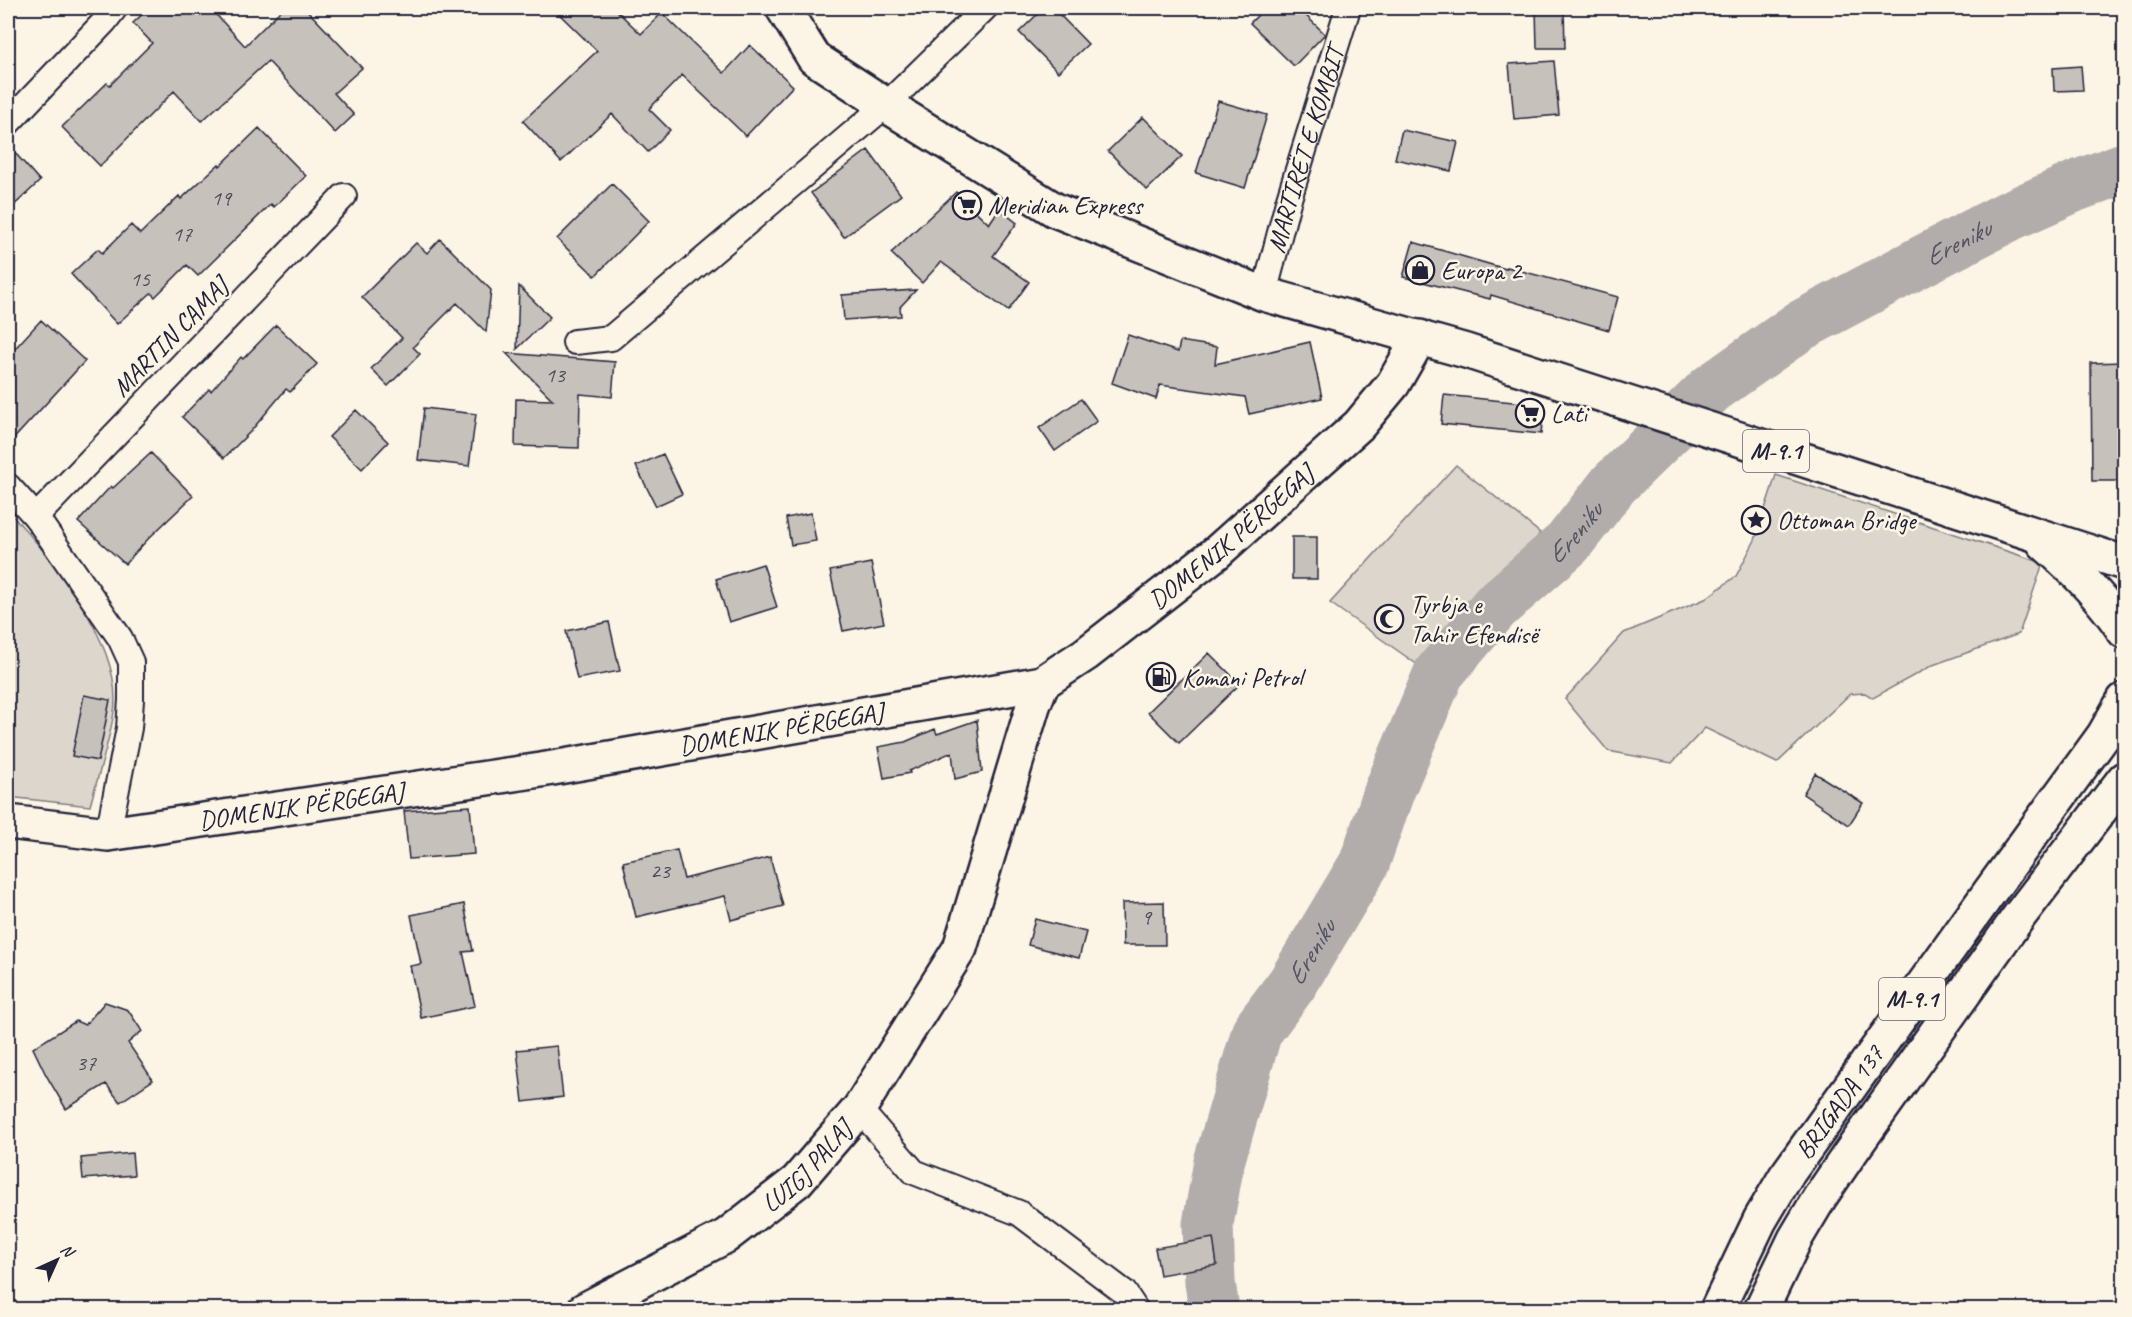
<svg xmlns="http://www.w3.org/2000/svg" width="2132" height="1317" font-family="Caveat,sans-serif">
  <style>
    .green { fill: #dcd6cc; stroke: #7f7c84; stroke-width: 1.5 }
    .lines { fill: none; stroke-linecap: round; stroke-linejoin: round }
    .river { stroke: #b2adab; stroke-width: 51 }
    .building { fill: #c6c1bb; stroke: #22223b; stroke-width: 1.5 }
    .minor-casing { stroke: #22223b; stroke-width: 28 }
    .secondary-casing { stroke: #22223b; stroke-width: 38 }
    .primary-casing { stroke: #22223b; stroke-width: 38 }
    .minor { stroke: #fcf5e5; stroke-width: 24 }
    .secondary { stroke: #fcf5e5; stroke-width: 33 }
    .primary { stroke: #fcf5e5; stroke-width: 33 }
    .labels { text-anchor: middle; dominant-baseline: central; stroke-width: 5; stroke-linejoin: round; paint-order: stroke }
    .number-label { font-size: 22px; fill: #4b4a5b }
    .shield { fill: #fcf5e5; stroke: #63616e; stroke-width: 1.5 }
    .shield-label { font-size: 24px; font-weight: bold; fill: #22223b }
    .street-label { font-size: 26px; fill: #22223b; stroke: #fcf5e5 }
    .poi-label { font-size: 26px; fill: #22223b; stroke: #fcf5e5; text-anchor: start }
    .water-label { font-size: 27px; font-style: italic; fill: #545362; stroke: #fcf5e5 }
  </style>
  <rect width="100%" height="100%" fill="#fcf5e5"/>
  <filter id="ink" filterUnits="userSpaceOnUse"><feTurbulence type="fractalNoise" baseFrequency=".0167" numOctaves="2"/><feDisplacementMap in="SourceGraphic" scale="12" xChannelSelector="R" yChannelSelector="G"/><feConvolveMatrix kernelMatrix="1 2 1 2 8 2 1 2 1" color-interpolation-filters="sRGB"/></filter>
  <g filter="url(#ink)">
    <!-- green -->
    <path class="green" d="M1456,465l84,68 -95,151 -115,-81z
      M1776,475l267,88 -24,71 -86,31 -60,33 -8,-5 -15,1 -73,69 -72,-35 -33,35 -64,-12 -43,-52 59,-66 81,-34 31,-23 19,-36z
      M8,511c43,45 116,135 106,201 -5,32 -16,63 -24,94l-82,-9z"/>
    <g class="lines">
      <!-- river -->
      <path class="river" id="s1" d="M1214,1310l-4,-28 -2,-58 11,-62 38,-131 35,-47 72,-120 26,-75 49,-116 56,-66 73,-64 46,-59 97,-95 89,-63 122,-65 87,-45 67,-30 48,-18"/>
    </g>
    <!-- building -->
    <path class="building" d="M149,8h61l35,38 38,-38h22l57,60 -28,25 20,22 -19,18 -67,-72 -66,60 -28,-30 -74,75 -38,-39 45,-44 3,2 42,-42 -19,-20z
      M553,8h61l27,26 21,-21 62,60 26,-28 43,41 -47,50 -64,-61 -33,34 21,21 -22,22 -36,-38 -51,48 -38,-41 74,-70z
      M1044,8h9l35,36 -30,28 -39,-40z
      M1265,8h33l27,26 -31,32 -44,-43z
      M1536,8h28l1,40h-28z
      M1554,61l5,54 -45,4 -5,-55z
      M2081,66l2,24 -29,1 -1,-23z
      M1218,101l49,14 -22,73 -49,-15z
      M1143,117l39,39 -35,34 -39,-39z
      M259,128l47,48 -32,31 -3,-3 -73,72 -11,-11 -32,32 -4,-4 -34,31 -46,-50 27,-25 4,4 29,-28 9,9 39,-38 2,3 38,-35 1,2z
      M1402,130l56,12 -7,29 -56,-12z
      M8,145l32,36 -32,30z
      M868,150l33,45 -57,42 -33,-44z
      M612,184l37,37 -54,55 -38,-37z
      M956,192l33,32 10,-15 18,14 -24,33 36,26 -21,29 -67,-49 -19,21 -31,-30z
      M440,239l51,51 -5,42 -29,-29 -44,44 7,7 -32,32 -17,-17 31,-31 -40,-41 54,-54 11,10z
      M1413,242l93,27 1,-2 111,30 -9,33 -118,-35 -1,4 -87,-22z
      M519,286l31,31 -33,32z
      M916,290l-16,17 1,9 -57,4 -2,-25z
      M41,320l44,41 -77,84v-89z
      M276,325l41,39 -27,28 -4,-3 -35,42 -27,27 -42,-41 27,-28 2,2 30,-34 2,2z
      M1128,335l50,17 2,-11 37,6 -2,17 95,-22 12,56 -73,16 -4,-17 -85,-12 -4,14 -44,-16z
      M506,353l109,9 -3,35 -32,-3 -1,54 -64,-2 1,-47 37,1z
      M2124,362v119h-32l-1,-118z
      M1444,395l100,10 -3,29 -100,-10z
      M1081,399l16,22 -42,30 -16,-23z
      M424,408l52,6 -7,52 -51,-6z
      M356,410l32,32 -26,27 -33,-32z
      M151,453l42,43 -44,42 -24,26 -47,-42 33,-36 2,2z
      M663,454l19,40 -26,12 -20,-40z
      M811,513l5,28 -25,4 -5,-27z
      M1292,537h25v42h-25z
      M871,563l13,60 -41,8 -13,-60z
      M763,564l14,43 -48,15 -13,-43z
      M609,622l11,49 -43,8 -11,-48z
      M1209,653l31,31 -61,59 -31,-31z
      M84,695l26,5 -12,61 -26,-5z
      M977,720l5,52 -27,7 -3,-27 -43,19 1,2 -26,5 -6,-31 27,-5 30,-13 2,5z
      M1815,773l48,30 -14,22 -46,-31z
      M470,806l4,48 -65,5 -5,-48z
      M677,850l7,29 86,-22 13,49 -52,14 -6,-24 -89,21 -13,-55z
      M1164,902l1,43h-42l-1,-42z
      M464,904l9,47 -10,1 12,54 -54,12 -11,-52 11,-2 -10,-49z
      M1035,919l51,13 -7,26 -51,-13z
      M105,1002l23,8 14,21 -14,12 25,37 -33,22 -14,-18 -40,25 -20,-34 -13,-27 43,-27 9,4z
      M557,1046l6,51 -40,5 -6,-52z
      M132,1153l2,22 -51,4 -2,-21z
      M1213,1238l4,27 -57,10 -5,-27z"/>
    <g class="lines">
      <!-- minor casing -->
      <g class="minor-casing">
        <g id="minor">
          <path d="M8,123l97,-102 10,-13"/>
          <path id="s2" d="M1264,294l24,-92 60,-194"/>
          <path d="M575,342l36,-4 275,-233 99,-97"/>
          <path d="M8,486l28,31 84,121 11,24v38l-2,28 -21,106"/>
          <path d="M36,517l308,-321"/>
          <path d="M859,1109l55,63 105,41 105,79 12,18"/>
        </g>
      </g>
      <!-- secondary casing -->
      <g class="secondary-casing">
        <g id="secondary">
          <path id="s3" d="M8,822l100,12 433,-64 501,-87 44,-29 130,-101 143,-128 34,-41 27,-47"/>
          <path id="s4" d="M584,1310l142,-74 71,-55 62,-72 101,-161 73,-242 9,-23"/>
        </g>
      </g>
      <!-- primary casing -->
      <g class="primary-casing">
        <g id="primary">
          <path d="M783,8l31,50 72,47 169,105 209,84 202,57 658,212"/>
          <path d="M2044,543c30,26 58,54 80,88"/>
          <path id="s5" d="M1717,1310l43,-90 26,-44 203,-283 115,-158 20,-35"/>
          <path d="M1761,1310l34,-71 25,-42 28,-41 172,-241 104,-136"/>
        </g>
      </g>
      <!-- minor -->
      <use href="#minor" class="minor"/>
      <!-- secondary -->
      <use href="#secondary" class="secondary"/>
      <!-- primary -->
      <use href="#primary" class="primary"/>
    </g>
  </g>
  <!-- icons -->
  <defs>
    <g id="supermarket-ring" transform="scale(1.5)"><circle r="9.5" fill="#fcf5e5" stroke="#22223b" stroke-width="1.5"/><path d="M-6-5.5h2.5l.6 2H6L4.5 2H-2.5L-4.4-4H-6ZM-1.5 3.2a1.3 1.3 0 1 0 .1 0ZM3 3.2a1.3 1.3 0 1 0 .1 0Z" fill="#22223b"/></g>
    <g id="shop-ring" transform="scale(1.5)"><circle r="9.5" fill="#fcf5e5" stroke="#22223b" stroke-width="1.5"/><path d="M-5-2.5h2.3a2.7 3.5 0 0 1 5.4 0H5L5.5 6h-11ZM-1.5-2.5h3a1.5 2.3 0 0 0-3 0Z" fill="#22223b"/></g>
    <g id="sight-ring" transform="scale(1.5)"><circle r="9.5" fill="#fcf5e5" stroke="#22223b" stroke-width="1.5"/><path d="M0-6L1.8-2.2L6-1.7L2.9 1.2L3.7 5.4L0 3.3L-3.7 5.4L-2.9 1.2L-6-1.7L-1.8-2.2Z" fill="#22223b"/></g>
    <g id="mosque-ring" transform="scale(1.5)"><circle r="9.5" fill="#fcf5e5" stroke="#22223b" stroke-width="1.5"/><path d="M3.5-4.9A6 6 0 1 0 3.5 4.9A5 5 0 1 1 3.5-4.9Z" fill="#22223b"/></g>
    <g id="fuel-ring" transform="scale(1.5)"><circle r="9.5" fill="#fcf5e5" stroke="#22223b" stroke-width="1.5"/><path d="M-5.5-6h7V0h2V4h1.3V-2.5L3-4.5l.8-.8L6-3V5H2.5V1h-1V6h-7ZM-4.2-4.7v3.2H.2V-4.7Z" fill="#22223b"/></g>
  </defs>
  <g fill-rule="evenodd">
    <use href="#supermarket-ring" x="967" y="205"/>
    <use href="#shop-ring" x="1420" y="270"/>
    <use href="#supermarket-ring" x="1530" y="413"/>
    <use href="#sight-ring" x="1756" y="520"/>
    <use href="#mosque-ring" x="1389" y="619"/>
    <use href="#fuel-ring" x="1161" y="677"/>
  </g>
  <g class="labels">
    <!-- number labels -->
    <g class="number-label">
      <text x="221" y="198">19</text>
      <text x="182" y="234">17</text>
      <text x="140" y="279">15</text>
      <text x="555" y="375">13</text>
      <text x="660" y="871">23</text>
      <text x="1146" y="917">9</text>
      <text x="86" y="1063">37</text>
    </g>
    <!-- shield labels -->
    <g class="shield">
      <rect x="1743" y="430" width="66" height="42" rx="4.5"/>
      <rect x="1879" y="978" width="66" height="42" rx="4.5"/>
    </g>
    <g class="shield-label">
      <text x="1776" y="451">M-9.1</text>
      <text x="1912" y="999">M-9.1</text>
    </g>
    <!-- street labels -->
    <g class="street-label">
      <text stroke="none"><textPath href="#s2" startOffset="150">MARTIRËT E KOMBIT</textPath></text>
      <text transform="translate(170 337) rotate(-46)">MARTIN CAMAJ</text>
      <text stroke="none"><textPath href="#s3" startOffset="1286">DOMENIK PËRGEGAJ</textPath></text>
      <text stroke="none"><textPath href="#s3" startOffset="782">DOMENIK PËRGEGAJ</textPath></text>
      <text stroke="none"><textPath href="#s3" startOffset="296">DOMENIK PËRGEGAJ</textPath></text>
      <text stroke="none"><textPath href="#s5" startOffset="242">BRIGADA 137</textPath></text>
      <text stroke="none"><textPath href="#s4" startOffset="267">LUIGJ PALAJ</textPath></text>
    </g>
    <!-- poi labels -->
    <g class="poi-label">
      <text x="988" y="205">Meridian Express</text>
      <text x="1441" y="270">Europa 2</text>
      <text x="1551" y="413">Lati</text>
      <text x="1777" y="520">Ottoman Bridge</text>
      <text x="1410" y="604">Tyrbja e<tspan x="1410" dy="30">Tahir Efendisë</tspan></text>
      <text x="1182" y="677">Komani Petrol</text>
    </g>
    <!-- water labels -->
    <g class="water-label">
      <text stroke="none"><textPath href="#s1" startOffset="1371">Ereniku</textPath></text>
      <text stroke="none"><textPath href="#s1" startOffset="885">Ereniku</textPath></text>
      <text stroke="none"><textPath href="#s1" startOffset="381">Ereniku</textPath></text>
    </g>
  </g>
  <!-- margin -->
  <rect width="2132" height="1317" fill="none" stroke="#fcf5e5" stroke-width="30"/>
  <rect x="15" y="15" width="2102" height="1287" fill="none" stroke="#22223b" stroke-width="2" filter="url(#ink)"/>
  <!-- north arrow -->
  <g transform="translate(57 1260) rotate(45)" stroke="#fcf5e5" stroke-width="4.5" paint-order="stroke">
  <path d="M0-4.5L10 22L0 15L-10 22Z" fill="#22223b"/>
  <text y="-9" font-size="16" font-weight="bold" text-anchor="middle" fill="#22223b">N</text>
  </g>
</svg>
